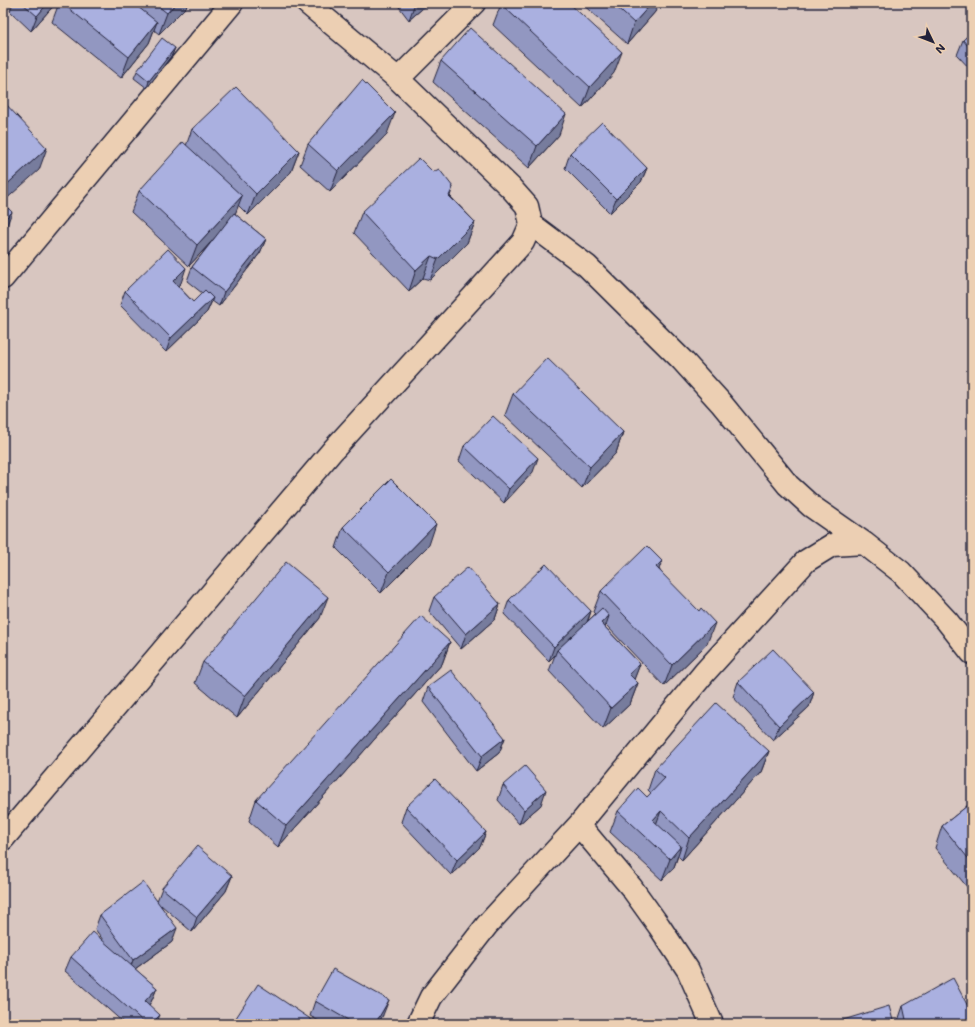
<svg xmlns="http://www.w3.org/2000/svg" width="975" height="1027" font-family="Mali,sans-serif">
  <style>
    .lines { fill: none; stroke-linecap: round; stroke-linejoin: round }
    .minor-casing { stroke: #22223b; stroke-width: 25 }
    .minor { stroke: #eccfb3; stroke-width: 22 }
    .wall { fill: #9297c1; stroke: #22223b }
    .shaded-wall { fill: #777b9d; stroke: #22223b }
    .building { fill: #aab0e0; stroke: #22223b }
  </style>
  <rect width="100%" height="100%" fill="#d8c6c0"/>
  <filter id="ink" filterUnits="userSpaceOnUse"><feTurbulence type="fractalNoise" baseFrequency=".025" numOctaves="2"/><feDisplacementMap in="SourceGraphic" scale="8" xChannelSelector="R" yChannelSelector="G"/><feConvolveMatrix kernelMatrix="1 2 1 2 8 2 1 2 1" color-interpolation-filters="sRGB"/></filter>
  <g filter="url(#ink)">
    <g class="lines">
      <!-- minor casing -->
      <g class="minor-casing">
        <path id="minor" d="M398,79l76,-76
          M531,224l56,42 95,94 39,43 67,82 23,21 53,37
          M3,278l229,-275
          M579,825l52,62 28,39 29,44 24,54
          M3,839l330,-389 190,-208 8,-18 -4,-18 -16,-18 -113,-109 -91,-76
          M418,1024l13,-27 56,-72 92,-100 126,-153 101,-111 26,-16 32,-2 37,29 46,49 25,32"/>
      </g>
      <!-- minor -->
      <use href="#minor" class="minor"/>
    </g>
    <!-- wall -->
    <path class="wall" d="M13,3h43l-25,28 -21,-20z
      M59,3h131l-31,31 -5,-4 -5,13 -28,35 -69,-56z
      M396,3h33l-20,17z
      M581,3h78l-4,9 -28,32z
      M501,4l113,69 -32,35 -89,-83z
      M972,32v39l-15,-16 6,-15z
      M175,48l-3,7 -25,33 -13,-10 3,-7z
      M441,61l118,74 -30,33 -96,-86z
      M192,129l107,22 -8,21 -43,43 -10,-10 -3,9 31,25 -6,14 -41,53 -7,-5 -5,11 -41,40 -46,-47 5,-14 56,-8 -3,3 15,16 9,-9 -15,-12 5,-14 19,-25 -22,24 -58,-54 8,-21 47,-45z
      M387,134l-57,58 -30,-27 8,-21z
      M570,153l77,15 -6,14 -31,31 -45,-45z
      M433,172l20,15 -3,9 25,26 -8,21 -37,37 -7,-2 -14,13 -55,-58 8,-21z
      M513,394l110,38 -7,21 -34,35 -77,-73z
      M464,446l69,26 -29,31 -45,-42z
      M343,527l86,18 -48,48 -45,-45z
      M659,569l48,75 -43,42 -58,-61 -1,2 35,37 -6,15 4,4 -8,21 -27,25 -54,-58 6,-16 -6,6 -45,-47 5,-14 82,11 -3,10 7,-7 -2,-2 8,-21z
      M434,597l66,7 -5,15 -34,30 -32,-38z
      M320,618l-83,100 -42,-35 8,-21z
      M450,642l-8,22 -164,183 -29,-26 7,-21z
      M738,682l76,10 -5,15 -36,33 -40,-43z
      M428,687l77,51 -6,15 -23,18 -53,-69z
      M769,751l-8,21 -79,88 -4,-4 -4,11 -12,13 -52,-48 8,-21 29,-14 4,-4 -3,-3 7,-21z
      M503,785l38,20 -22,19 -21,-24z
      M972,802v91l-37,-45 7,-22z
      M406,807l80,25 -6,15 -29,28 -50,-53z
      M232,876l-6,15 -34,41 -31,-27 11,37 -37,27 22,19 -6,14 -2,3 7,19h-31l-60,-53 6,-14 32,-17 -8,-11 5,-14 57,-14 5,-13z
      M315,1001l68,14 -5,9h-54l-14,-8z
      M903,1006l69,18h-75z"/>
    <!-- shaded-wall -->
    <path class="shaded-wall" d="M3,3h4l-3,7 -1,1z
      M48,3h8l-25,28 6,-15z
      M176,3h14l-31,31 8,-21z
      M415,3h14l-20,17z
      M652,3h7l-4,9 -28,32 7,-21z
      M157,22l-8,21 -28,35 8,-21z
      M175,48l-3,7 -25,33 2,-7z
      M622,52l-8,21 -32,35 8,-21z
      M395,113l-8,21 -57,58 8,-21z
      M566,114l-7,21 -30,33 8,-22z
      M47,148l-8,22 -36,32v-14z
      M299,151l-8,21 -43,43 8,-21z
      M647,168l-6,14 -31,31 6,-14z
      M242,196l-8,21 -45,49 8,-21z
      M12,212l-8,21 -1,1v-13z
      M475,222l-8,21 -37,37 8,-21z
      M266,239l-6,14 -41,53 5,-14z
      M431,256l-8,22 -14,13 7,-21z
      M186,268l-5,15 -13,12 5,-14z
      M213,298l-6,14 -41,40 5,-14z
      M623,432l-7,21 -34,35 8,-21z
      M538,458l-5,14 -29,31 5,-14z
      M436,524l-7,21 -48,48 8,-21z
      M662,561l-8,22 2,-16z
      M328,597l-8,21 -83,100 8,-22z
      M500,604l-5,15 -34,30 5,-15z
      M591,611l-5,14 -29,25 -2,5 -6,6 5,-14z
      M609,616l-7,21 -1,-14z
      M715,623l-8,21 -43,42 8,-21z
      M450,642l-8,22 -164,183 8,-21z
      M640,664l-8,21 -3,-11z
      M638,683l-8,21 -27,25 8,-21z
      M814,692l-5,15 -36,33 6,-14z
      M505,738l-6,15 -23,18 6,-15z
      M769,751l-8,21 -79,88 7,-22z
      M546,790l-5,15 -22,19 5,-14z
      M661,811l-8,22v-13z
      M486,832l-6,15 -29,28 6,-15z
      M681,846l-7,21 -12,13 8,-21z
      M232,876l-6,15 -34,41 5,-15z
      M177,928l-5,14 -44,32 5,-14z
      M157,988l-6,14 -12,14 6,-15z
      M389,1000l-6,15 -5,9h-3z
      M160,1015l-4,9h-5z"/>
    <!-- building -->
    <path class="building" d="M22,3h26l-11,13z
      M62,3h71l24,19 -28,35z
      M154,3h22l-9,10z
      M501,3h68l53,49 -32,35 -89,-83z
      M612,3h40l-18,20z
      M470,28l96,86 -29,32 -96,-85z
      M972,32v19l-9,-11z
      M162,38l13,10 -26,33 -12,-10z
      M362,80l33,33 -57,58 -30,-27z
      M236,87l63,64 -43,43 -64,-65z
      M3,101l44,47 -44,40z
      M602,122l45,46 -31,31 -46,-46z
      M183,142l59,54 -45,49 -58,-54z
      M419,158l14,14 6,-3 14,18 -4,9 26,26 -37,37 -7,-3 -15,14 -54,-58z
      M3,203l9,9 -9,9z
      M234,213l32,26 -42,53 -32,-25z
      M168,249l18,19 -13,13 20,21 12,-12 8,8 -42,40 -46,-47z
      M547,358l76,74 -33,35 -77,-73z
      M493,416l45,42 -29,31 -45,-43z
      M391,479l45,45 -47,48 -46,-45z
      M647,546l15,15 -6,6 43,44 2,-3 14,15 -43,42 -71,-74z
      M286,562l42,35 -83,99 -42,-34z
      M546,564l45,47 -37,36 -45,-47z
      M468,567l32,37 -34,30 -32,-37z
      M602,608l7,8 -8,7 39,41 -11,10 9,9 -27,25 -54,-58z
      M421,616l29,26 -164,184 -30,-26z
      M773,649l41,43 -35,34 -41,-44z
      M451,670l54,68 -23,18 -54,-69z
      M716,703l53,48 -80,87 -28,-27 -8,9 28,26 -11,13 -52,-48 20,-23 9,9 18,-19 -10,-9z
      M525,766l21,24 -22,20 -21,-25z
      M435,779l51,53 -29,28 -51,-53z
      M972,802v61l-30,-37z
      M197,846l35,30 -35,41 -35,-29z
      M143,882l34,46 -44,32 -33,-45z
      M93,932l64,56 -12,13 15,14 -9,9h-5l-75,-67z
      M333,969l56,31 -14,24h-20l-40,-23z
      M953,978l19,36v10h-65l-4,-18z
      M258,984l60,40h-86z
      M889,1006l5,18h-64z"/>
  </g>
  <!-- margin -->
  <rect width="975" height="1027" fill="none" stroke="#eccfb3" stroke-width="16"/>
  <rect x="8" y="8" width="959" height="1011" fill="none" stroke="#22223b" stroke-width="1.5" filter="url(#ink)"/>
  <!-- north arrow -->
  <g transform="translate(933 42) rotate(133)" stroke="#eccfb3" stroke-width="3" paint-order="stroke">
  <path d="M0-3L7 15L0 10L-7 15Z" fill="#22223b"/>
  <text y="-6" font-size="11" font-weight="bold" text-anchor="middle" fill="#22223b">N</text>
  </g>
</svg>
